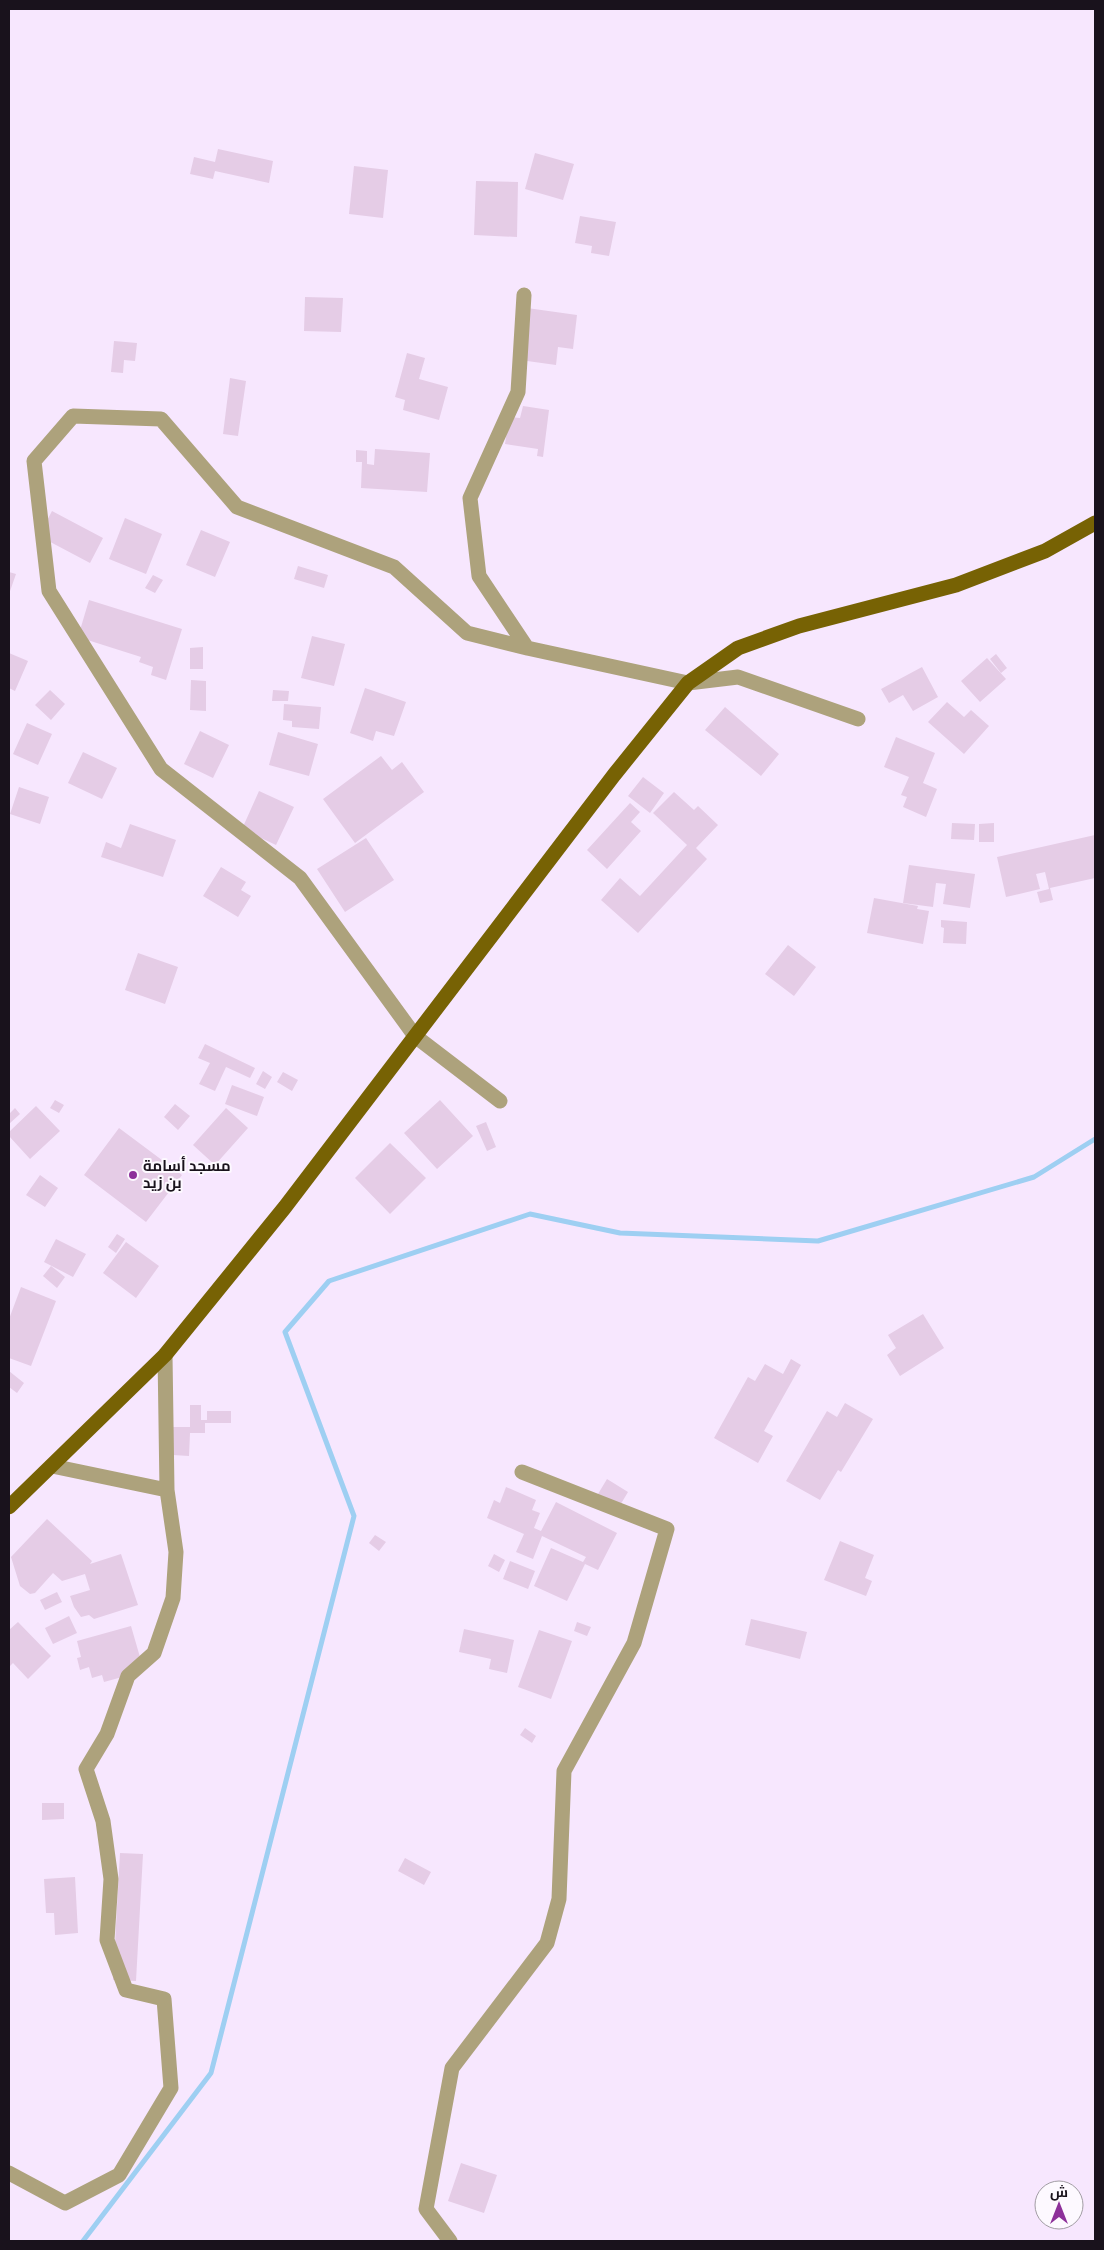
<svg xmlns="http://www.w3.org/2000/svg" width="1104" height="2250" font-family="Signika,Cairo,sans-serif">
  <style>
    .lines { fill: none; stroke-linecap: round; stroke-linejoin: round }
    .stream { stroke: #9ecff2; stroke-width: 5 }
    .building { fill: #e5cce6 }
    .minor { stroke: #ada27c; stroke-width: 15 }
    .major { stroke: #776204; stroke-width: 15 }
    .poi-dot { fill: #8d309a; stroke: #fdf9ff; stroke-width: 2 }
    .labels { text-anchor: middle; dominant-baseline: central; stroke-width: 4; stroke-linejoin: round; paint-order: stroke }
    .poi-label { font-size: 15px; font-weight: bold; fill: #19121c; stroke: #fdf9ff; text-anchor: start }
  </style>
  <rect width="100%" height="100%" fill="#f7e7fe"/>
  <g class="lines">
    <!-- stream -->
    <path class="stream" d="M83,2241l128,-168 143,-557 -69,-184 44,-51 201,-67 90,19 198,8 216,-64 61,-38"/>
  </g>
  <!-- building -->
  <path class="building" d="M218,149l55,12 -4,22 -54,-12 -2,8 -23,-5 4,-17 21,5z
    M535,153l39,11 -11,36 -38,-11z
    M354,166l34,4 -5,48 -34,-4z
    M476,181l42,1 -1,55 -43,-2z
    M580,216l36,6 -7,34 -18,-3 1,-7 -17,-3z
    M305,297l38,1 -2,34 -37,-1z
    M527,308l50,7 -4,34 -15,-2 -2,18 -36,-5z
    M114,341l23,2 -2,18 -11,-1 -1,13 -12,-1z
    M407,353l18,5 -6,21 29,8 -9,33 -36,-10 2,-10 -10,-3z
    M230,378l16,3 -8,55 -15,-2z
    M523,406l26,4 -6,47 -6,-1 1,-7 -33,-5 4,-27 11,1z
    M375,449l55,4 -3,39 -66,-4 1,-26h-6v-12l11,1v13l7,1z
    M52,511l51,27 -13,25 -51,-27z
    M125,518l37,16 -16,40 -37,-15z
    M201,530l29,12 -15,35 -29,-12z
    M298,566l30,9 -4,13 -30,-9z
    M9,572l7,2 -7,20z
    M153,575l10,5 -8,13 -10,-5z
    M89,600l93,29 -16,51 -15,-5 2,-8 -14,-5 2,-5 -63,-20z
    M312,636l33,8 -11,42 -33,-8z
    M203,647v22h-13v-21z
    M9,653l19,8 -13,30 -6,-3z
    M996,654l11,14 -6,5 -11,-14z
    M987,658l19,21 -26,23 -19,-21z
    M922,667l16,30 -25,14 -10,-16 -14,8 -8,-14z
    M191,680l15,1v30l-16,-1z
    M365,688l41,14 -12,34 -18,-5 -3,10 -23,-8z
    M50,690l15,14 -14,16 -16,-15z
    M273,690l16,1 -1,10h-16z
    M947,702l17,15 7,-7 18,16 -25,28 -36,-32z
    M284,704l37,3 -2,22 -27,-2v-6l-9,-1z
    M725,707l54,47 -18,22 -56,-46z
    M27,723l25,11 -14,31 -25,-11z
    M200,731l29,14 -16,33 -29,-14z
    M278,732l40,12 -9,32 -40,-11z
    M896,737l39,16 -12,30 14,6 -11,28 -23,-10 4,-10 -6,-2 8,-18 -25,-10z
    M83,752l34,16 -15,31 -34,-16z
    M381,756l11,14 10,-8 22,30 -69,51 -32,-44z
    M643,777l21,16 -14,20 -22,-17z
    M19,787l30,10 -9,27 -30,-10z
    M259,791l35,16 -18,38 -34,-16z
    M674,792l20,18 4,-4 20,19 -22,23 11,11 -69,74 -37,-33 19,-22 20,18 47,-51 -34,-32z
    M630,803l10,9 -9,10 10,9 -34,38 -20,-19z
    M952,823l23,1 -1,16 -23,-1z
    M994,823v19h-15v-18z
    M130,824l46,16 -13,37 -62,-20 5,-15 15,6z
    M1095,835v43l-45,10 3,12 -13,3 -3,-11 12,-3 -4,-17 -9,2 4,15 -34,8 -9,-40z
    M366,838l28,42 -49,32 -28,-43z
    M909,865l66,9 -5,34 -27,-4 3,-20 -10,-1 -3,24 -30,-4z
    M221,867l25,15 -5,8 10,6 -13,21 -35,-21z
    M874,898l44,8 -1,3 12,2 -6,33 -56,-11z
    M941,920l26,2 -1,22 -23,-1 1,-15 -3,-1z
    M788,945l28,22 -22,29 -29,-22z
    M138,953l40,14 -13,37 -40,-14z
    M205,1044l50,24 -5,10 -24,-11 -11,24 -16,-7 11,-21 -12,-5z
    M263,1071l9,6 -7,12 -9,-5z
    M283,1072l15,8 -6,11 -15,-9z
    M232,1085l32,12 -7,19 -32,-12z
    M55,1100l9,5 -5,8 -9,-5z
    M440,1100l33,36 -36,33 -33,-36z
    M175,1104l15,12 -12,14 -14,-13z
    M36,1106l24,25 -30,28 -21,-23v-4z
    M15,1108l5,6 -11,10v-10z
    M226,1108l22,20 -33,37 -22,-20z
    M486,1122l10,25 -9,4 -11,-25z
    M119,1128l63,47 -36,47 -62,-47z
    M390,1143l36,35 -36,36 -35,-36z
    M40,1175l18,13 -13,19 -19,-12z
    M117,1234l8,5 -9,14 -8,-6z
    M56,1239l30,15 -13,23 -29,-15z
    M126,1242l33,24 -23,32 -33,-25z
    M51,1266l14,11 -8,11 -14,-12z
    M21,1287l35,14 -25,65 -22,-8v-39z
    M923,1314l21,34 -44,28 -13,-21 9,-7 -8,-13z
    M791,1359l10,6 -37,66 9,5 -15,27 -44,-25 34,-61 7,4 10,-17 18,10z
    M9,1371l15,12 -7,10 -8,-6z
    M845,1403l28,16 -32,53 -3,-2 -18,30 -34,-19 41,-70 10,6z
    M190,1405h11v15h6v-9h24v12h-26v10h-15l-1,23 -16,-1v-28h17z
    M607,1479l21,13 -12,20 -21,-13z
    M506,1487l30,13 -4,10 8,3 -6,15 7,3 15,-29 61,31 -19,37 -13,-6 -18,37 -33,-15 17,-38 32,14 3,-5 -44,-21 -9,23 -17,-7 8,-18 -37,-16 7,-18 6,3z
    M47,1519l45,42 -2,3 31,-10 17,51 -44,14 -5,-4 -8,2 -7,-10 -4,-11 20,-6 -5,-16 -23,7 -9,-8 -18,20 -5,1 -10,-8 -9,-29z
    M375,1535l11,7 -7,9 -10,-8z
    M840,1541l34,14 -9,23 7,3 -6,15 -42,-16z
    M494,1554l11,6 -6,12 -11,-6z
    M510,1561l25,10 -7,18 -25,-10z
    M57,1592l5,10 -17,8 -5,-10z
    M69,1616l8,17 -24,11 -8,-16z
    M751,1619l56,13 -7,27 -55,-14z
    M18,1622l33,34 -23,23 -15,-16 -4,4v-37z
    M577,1622l14,5 -4,9 -13,-5z
    M131,1626l13,45 -40,11 -2,-7 -10,3 -3,-11 -9,3 -3,-12 4,-1 -4,-16z
    M464,1629l50,11 -7,33 -18,-4 2,-10 -32,-7z
    M539,1630l33,11 -21,58 -33,-12z
    M525,1728l11,8 -4,7 -12,-8z
    M42,1803h22v16l-22,1z
    M120,1853l23,1 -7,127 -23,-1z
    M405,1858l26,14 -7,13 -26,-14z
    M75,1877l3,56 -23,2 -1,-22h-8l-2,-34z
    M461,2163l36,12 -13,38 -36,-12z"/>
  <g class="lines">
    <!-- minor -->
    <path class="minor" d="M524,295l-6,97 -48,106 9,78 48,72 161,35 50,-6 120,42
      M500,1101l-85,-65 -115,-158 -139,-109 -112,-178 -15,-130 39,-45 88,3 76,88 157,60 73,66 60,15
      M52,1466l115,24 -2,-135
      M9,2173l56,30 54,-28 52,-87 -7,-89 -38,-9 -19,-50 4,-61 -8,-58 -17,-52 21,-35 21,-58 26,-23 19,-55 3,-46 -9,-62
      M450,2241l-24,-32 26,-141 95,-125 12,-44 5,-128 70,-128 33,-114 -145,-57"/>
    <!-- major -->
    <path class="major" d="M9,1507l156,-152 120,-148 329,-432 74,-92 50,-35 61,-22 157,-41 89,-34 50,-28"/>
  </g>
  <!-- markers -->
  <circle class="poi-dot" cx="133" cy="1175" r="5"/>
  <g class="labels">
    <!-- poi labels -->
    <g class="poi-label">
      <text x="143" y="1166">مسجد أسامة<tspan x="143" dy="17">بن زيد</tspan></text>
    </g>
  </g>
  <!-- border -->
  <rect width="1104" height="2250" fill="none" stroke="#19121c" stroke-width="20"/>
  <!-- north arrow -->
  <g transform="translate(1059 2205)"><circle r="24" fill="#fdf9ff" stroke="#a29da4"/>
  <path d="M0-4L9 19L0 12L-9 19Z" fill="#8d309a"/>
  <text y="-8" font-size="14" font-weight="bold" text-anchor="middle" fill="#19121c">ش</text>
  </g>
</svg>
